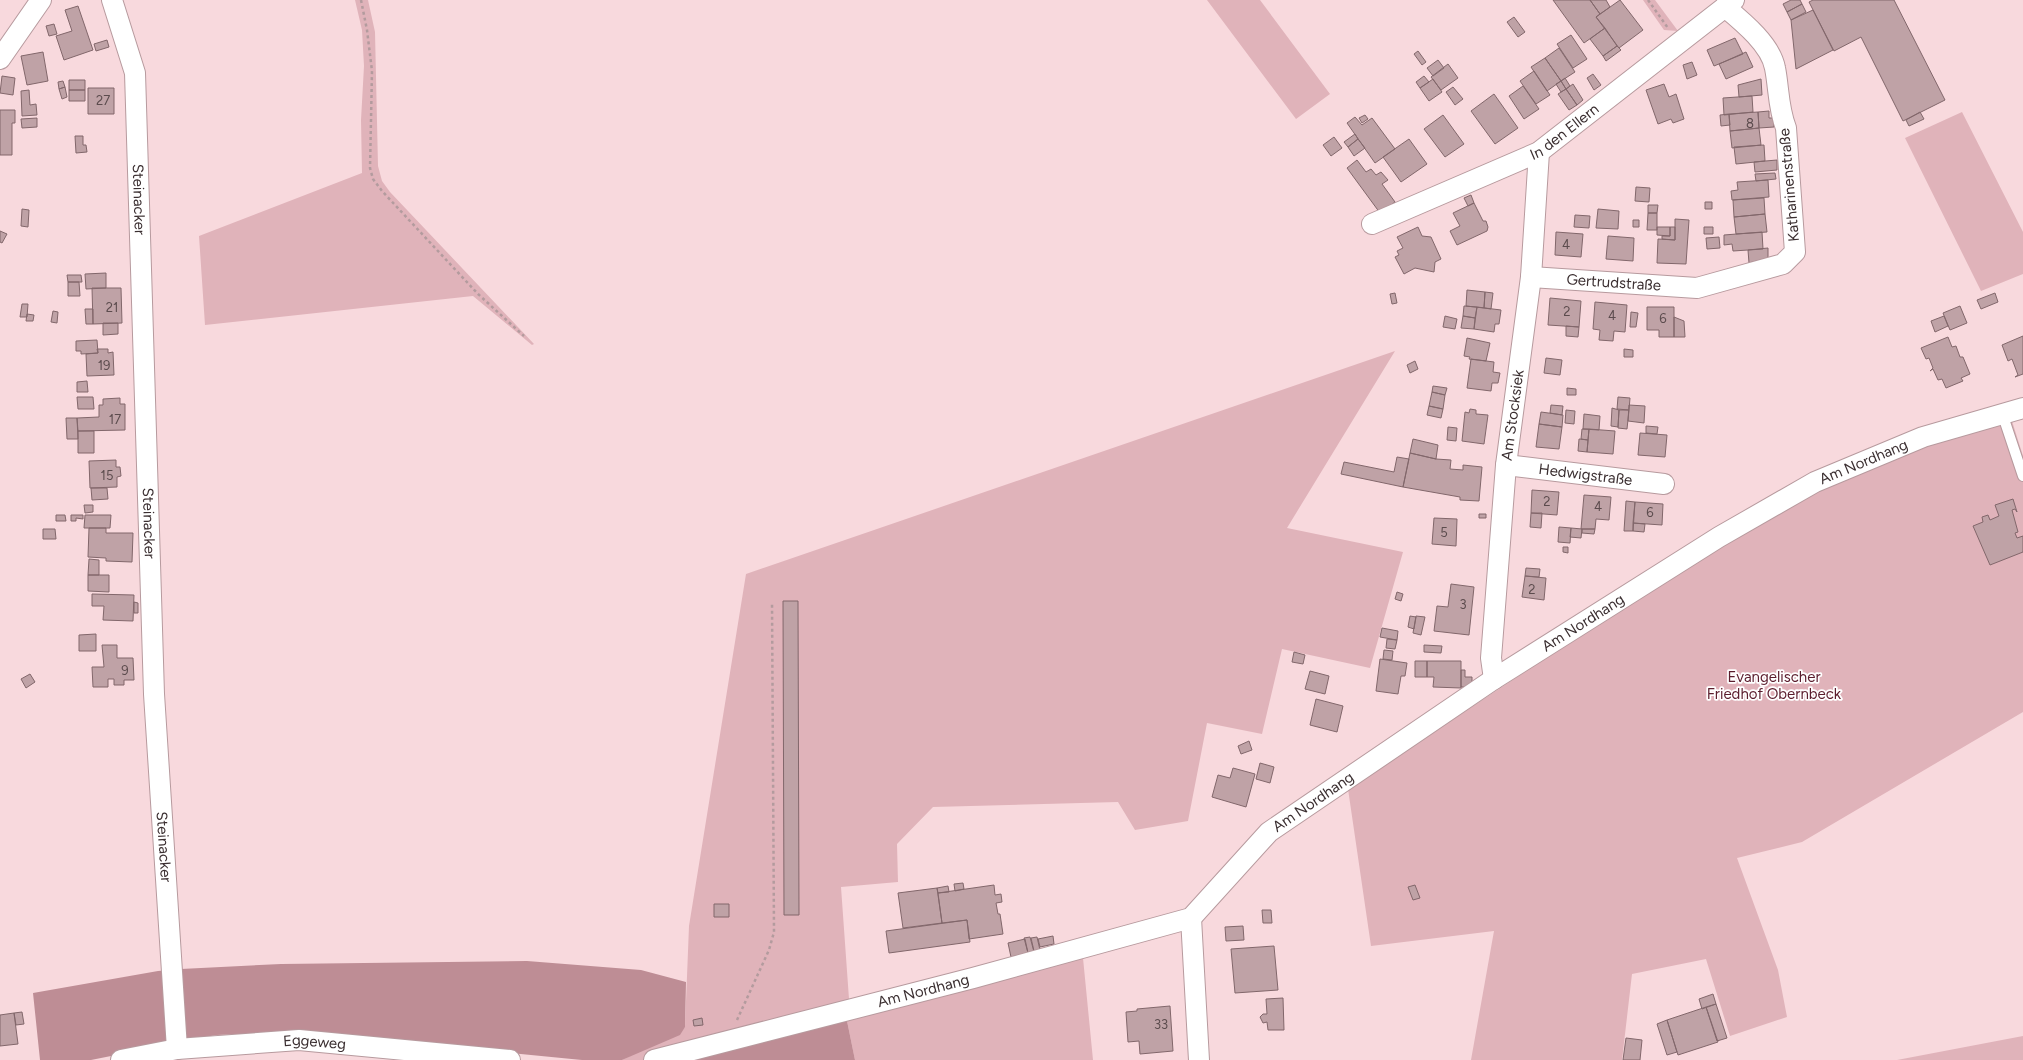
<svg xmlns="http://www.w3.org/2000/svg" width="2023" height="1060" font-family="Figtree,sans-serif">
  <style>
    .green { fill: #e0b3ba }
    .forest { fill: #be8d95 }
    .building { fill: #bfa2a6; stroke: #82676b }
    .lines { fill: none; stroke-linecap: round; stroke-linejoin: round }
    .lane-casing { stroke: #b79a9e; stroke-width: 12 }
    .street-casing { stroke: #b79a9e; stroke-width: 22 }
    .path { stroke: #b39b9e; stroke-width: 2.5; stroke-dasharray: 3 3; stroke-linecap: butt }
    .lane { stroke: #fff; stroke-width: 10 }
    .street { stroke: #fff; stroke-width: 20 }
    .labels { text-anchor: middle; dominant-baseline: central; stroke-width: 3.5; stroke-linejoin: round; paint-order: stroke }
    .number-label { font-size: 13px; fill: #5c4c4e }
    .street-label { font-size: 15px; fill: #3b2f31; stroke: #fff }
    .park-label { font-size: 15px; fill: #5b1d2d; stroke: #fff }
  </style>
  <rect width="100%" height="100%" fill="#f8d9dd"/>
  <!-- green -->
  <path class="green" d="M355,0h13l7,32 3,134 4,15 8,11 144,152 -2,1 -59,-49 -268,29 -6,-89 163,-63 -1,-53 3,-54 -2,-36z
    M1207,0h53l70,94 -34,25z
    M1643,0h12l23,31 -14,-1z
    M1962,112l61,120v42l-42,17 -76,-153z
    M1395,351l-108,177 116,24 -33,116 -88,-19 -20,85 -55,-11 -19,98 -53,9 -17,-28 -185,5 -36,37 1,38 -57,5 9,126 233,-55 10,102h-238l-9,-44 -165,44h-66h7l63,-33 4,-101 57,-352z
    M2012,421l11,35v256l-221,130 -65,16 41,112 9,47 -57,19 -24,-77 -74,15 -10,86h-151l23,-129 -123,15 -23,-157 344,-228 125,-71 117,-46z
    M2023,1036v24h-126z"/>
  <!-- forest -->
  <path class="forest" d="M527,961l114,9 45,12 -1,45 -5,8 -58,25h-40l-289,-28 -77,3 -125,25h-51l-7,-67 125,-22 23,-2 100,-5z
    M846,1016l9,44h-174z"/>
  <!-- building -->
  <path class="building" d="M1553,0h37l10,14 -4,3 9,11 -21,15z
    M1590,0h16l4,7 -10,7z
    M1620,0l23,30 -24,18 -23,-31z
    M1791,0h9l2,4 -15,8 -4,-8z
    M1813,0h81l51,100 -42,21 -42,-84 -27,14 -25,-49z
    M1802,4l4,8 -15,8 -4,-8z
    M78,6l15,44 -29,10 -8,-24 16,-5 -7,-21z
    M1813,10l20,40 -37,19 -5,-49z
    M1514,17l11,15 -7,5 -11,-15z
    M54,24l3,10 -8,2 -3,-10z
    M1605,28l12,18 -14,10 -13,-17z
    M1571,35l16,24 -14,9 -16,-24z
    M1735,38l8,16 -29,12 -7,-16z
    M107,40l2,7 -13,4 -2,-7z
    M1617,46l4,4 -15,11 -3,-5z
    M1559,48l16,24 -14,9 -16,-23z
    M1418,51l8,11 -4,3 -8,-11z
    M43,52l5,29 -21,4 -6,-29z
    M1746,52l7,15 -27,12 -7,-15z
    M1545,58l16,23 -14,10 -16,-24z
    M1438,60l6,8 -11,8 -6,-8z
    M1692,62l5,13 -10,4 -4,-14z
    M1448,64l10,14 -17,12 -10,-13z
    M1534,71l16,24 -14,9 -16,-23z
    M1593,74l8,11 -7,5 -7,-12z
    M2,76l13,2 -2,17 -13,-2z
    M1424,76l5,6 -9,6 -4,-6z
    M1565,78l5,8 -4,3 -5,-8z
    M1433,79l9,13 -13,9 -9,-13z
    M1761,79l1,16 -23,2 -1,-12z
    M69,80h16v10h-16z
    M63,81l2,6 -6,2 -1,-7z
    M1561,81l5,8 -5,3 -5,-8z
    M1573,84l10,16 -6,5 -11,-16z
    M1664,84l5,13 7,-3 8,25 -11,4 -2,-4 -13,5 -12,-34z
    M1523,86l16,23 -15,10 -15,-23z
    M65,87l2,10 -5,2 -3,-10z
    M1453,87l10,12 -8,6 -9,-13z
    M88,88h26v26h-26z
    M1566,89l11,16 -8,5 -11,-16z
    M29,90l1,15 6,-1 1,11 -15,1 -1,-25z
    M69,90h16v11h-16z
    M1494,94l24,34 -23,16 -24,-33z
    M1752,96l1,16 -29,3 -1,-17z
    M0,110h15v13h-3v32h-12z
    M1769,111v7h4l1,9 -15,1 -1,-16z
    M1758,112l1,16 -29,3 -1,-17z
    M1920,112l4,7 -15,7 -3,-6z
    M1729,114l1,11 -9,1 -1,-11z
    M1365,115l3,4 -6,4 -3,-5z
    M1443,115l21,29 -19,13 -21,-28z
    M1355,117l7,8 10,-7 23,31 -20,14 -28,-40z
    M37,118v9l-15,1 -1,-9z
    M1759,128l2,17 -29,3 -2,-17z
    M1355,134l3,5 -10,8 -4,-5z
    M75,136h8v9h3l1,7 -11,1z
    M1334,137l8,11 -11,8 -8,-11z
    M1358,139l7,9 -11,8 -6,-9z
    M1409,139l18,25 -26,18 -18,-25z
    M1764,145l1,16 -29,3 -2,-17z
    M1357,160l9,12 5,-3 5,6 5,-3 7,8 -6,4 13,18 -15,11 -33,-45z
    M1777,160v10l-22,2 -1,-10z
    M1775,173l1,6 -20,2 -1,-7z
    M1768,180l1,17 -37,3 -1,-9 7,-1 -1,-8z
    M1636,187l14,1 -1,14 -14,-1z
    M1471,195l3,8 -6,3 -4,-8z
    M1764,198l1,16 -31,3 -1,-17z
    M1705,202h7v7h-7z
    M1474,203l9,18h3l2,6 -1,4 -30,14 -7,-14 10,-5 -7,-13z
    M1648,205h10l-1,8h-9z
    M22,209l7,1 -1,17 -7,-1z
    M1598,209l21,2 -1,18 -22,-1z
    M1648,213h9v17h-10z
    M1765,214l2,18 -31,2 -2,-17z
    M1575,215l15,1 -1,12 -15,-1z
    M1675,219l14,1 -3,44 -29,-1 1,-24 17,1z
    M1633,220h6v7h-6z
    M1418,227l4,9 9,1 10,22 -6,3 -1,10 -19,-4 -11,6 -9,-17 4,-2 -2,-4 6,-3 -6,-11z
    M1657,227h13v9l-13,-1z
    M1670,227h5v13l-13,-1v-3h8z
    M1704,227h9v7h-9z
    M0,231l7,3 -5,9 -2,-1z
    M1556,232l27,2 -2,23 -26,-2z
    M1762,232l1,17 -30,2 -1,-7 -8,1v-10z
    M1608,236l26,2 -1,23 -27,-2z
    M1719,237l1,11 -13,1 -1,-11z
    M1768,248v10l-19,5 -1,-13z
    M106,273v15l-20,1 -1,-15z
    M67,275h14l1,7h-14z
    M68,282h11l1,14h-12z
    M92,288h29l1,35 -29,1z
    M1467,290l18,2 -1,16 -18,-2z
    M1485,292l8,1 -2,16 -7,-1z
    M1395,293l2,10 -5,1 -2,-10z
    M1995,293l3,9 -17,7 -4,-9z
    M1550,298l31,3 -2,26 -31,-2z
    M1595,302l32,3 -2,27 -11,-1 -1,10 -14,-1 1,-10 -7,-1z
    M22,304h6l-1,13h-7z
    M1464,306l13,1 -2,11 -12,-2z
    M1960,306l7,17 -17,7 -7,-17z
    M1477,307l24,3 -2,14h-4l-1,8 -20,-3z
    M1647,307h27v30h-15v-7h-12z
    M85,309h8v15h-7z
    M53,311l5,1 -1,11 -6,-1z
    M1631,312l7,1 -2,14h-6z
    M27,314l7,1 -1,6h-7z
    M1445,316l12,3 -2,10 -12,-2z
    M1463,316l12,2 -1,11 -13,-1z
    M1944,316l4,10 -13,6 -4,-11z
    M1674,317l10,4 1,16h-11z
    M103,323h15v11l-15,1z
    M1566,326l13,1 -1,10 -12,-1z
    M2023,336v38l-8,3 3,-2 -6,-16 -4,2 -6,-16z
    M1948,337l4,10 4,-1 4,11h3l7,17 -9,4 2,3 -17,7 -4,-9 -4,1 -5,-11 -3,2 3,-3 -4,-10 -3,1 -5,-11z
    M1467,338l23,5 -4,18 -17,-2 1,-2 -6,-1z
    M97,340l1,13 -17,1v-3h-5v-10z
    M97,349h11v4l5,-1 1,23 -27,1 -1,-22 12,-1z
    M1624,349l9,1v7h-9z
    M1546,358l16,2 -2,15 -16,-2z
    M1471,359l23,3 -1,10 7,1 -2,10h-6l-1,8 -24,-3z
    M1415,361l3,8 -8,4 -3,-8z
    M87,381l1,11h-11v-10z
    M1433,386l14,2 -2,7 -13,-3z
    M1567,388l9,1v6h-9z
    M1432,392l13,3 -2,14 -14,-3z
    M77,397h16l1,12h-16z
    M1618,397l12,1 -1,12 -12,-1z
    M120,398v6h5v26l-47,1 -1,-13 22,-1v-12h4v-6z
    M1551,405l12,1 -1,9 -12,-2z
    M1629,405l16,1 -1,17 -16,-2z
    M1429,406l14,3 -2,9 -14,-3z
    M1612,408l7,2 -1,17 -7,-1z
    M1470,409l6,1v4l12,1 -4,29 -22,-3 3,-29 4,1z
    M1566,410l9,1 -1,13 -9,-1z
    M1619,410h10l-2,19 -9,-1z
    M1541,412l22,3 -1,12 -23,-3z
    M1584,414l16,2 -1,14 -16,-1z
    M66,418h11l1,21h-11z
    M1539,424l23,3 -3,22 -23,-2z
    M1646,426l12,1 -1,7 -11,-1z
    M1448,427l9,1 -1,13 -9,-1z
    M1582,429h7l-1,11 -7,-1z
    M1589,429l26,2 -2,23 -26,-2z
    M78,431h16v22h-16z
    M1640,433l27,2 -2,22 -27,-2z
    M1413,439l25,6 -2,14 -26,-6z
    M1579,439l9,1 -1,12 -9,-1z
    M1410,453l26,6 15,1 -1,9 13,1v-5l19,2 -3,34 -19,-1v-3l-57,-10z
    M1397,457l12,2 -6,28 -62,-13 3,-12 50,10z
    M116,460v7h4l1,9 -4,1v10l-27,1 -1,-27z
    M91,488h16l1,11 -16,1z
    M1532,490l27,2 -2,23 -26,-2z
    M1584,495l27,2 -2,23 -13,-1 -1,10h-14z
    M2013,499l4,13 -2,-3 -3,1 6,22 -3,1 2,5 6,-2v16l-33,13 -17,-39 10,-4 -1,-5 6,-2 2,5 9,-4 -4,-11z
    M1626,501l9,1 -2,29h-9z
    M1635,502l28,2 -1,21 -29,-2z
    M84,505h9v7l-8,1z
    M1531,513h11l-1,15 -11,-1z
    M1479,514h7v4h-7z
    M56,515h9l1,6h-10z
    M71,515h12v4l-7,-1v3h-5z
    M85,515h26l-1,13h-26z
    M1434,518l23,1 -1,27 -24,-2z
    M1633,523l12,1 -1,8 -11,-1z
    M1559,527l12,1 -1,15 -12,-1z
    M89,528h17v5h27l-1,29 -26,-1v-3l-18,-1z
    M1571,528l11,1 -1,9 -11,-1z
    M43,529h12l1,10h-13z
    M1582,529h13l-1,5 -12,-1z
    M1563,547h5v6l-5,-1z
    M89,559l10,1v15h-11z
    M1526,568l14,1 -1,8 -14,-1z
    M88,575h21v17l-21,-1z
    M1525,576l21,2 -2,22 -22,-3z
    M1451,584l23,3 -5,48 -35,-4 3,-25 11,1z
    M1397,592l6,2 -2,7 -6,-2z
    M92,594l42,1 -1,26 -30,-1 1,-14h-12z
    M783,601h15l1,314h-15z
    M134,602l4,1v10h-4z
    M1410,616l6,1 -2,12 -6,-2z
    M1416,616l9,1 -4,18 -8,-2z
    M1382,628l16,3 -1,9 -17,-3z
    M96,634v17h-17v-16z
    M1387,639l10,1 -2,9 -9,-1z
    M102,645h15v13h16l1,22h-10v5h-10v-6h-6v8h-15l-1,-20h12z
    M1424,645l18,1 -1,7 -17,-1z
    M1384,650l9,1 -1,9 -9,-1z
    M1294,652l11,3 -2,9 -11,-2z
    M1380,659l27,4 -2,13h-4l-3,18 -22,-3z
    M1415,661h12v16h-12z
    M1427,661h34v27l-28,-1 1,-10h-7z
    M1461,670h4v7h7v10h-11z
    M1310,671l19,5 -4,18 -20,-5z
    M30,674l5,8 -9,6 -5,-9z
    M1316,699l27,7 -6,26 -27,-7z
    M1249,741l3,9 -11,4 -3,-8z
    M1260,763l14,4 -4,16 -14,-4z
    M1233,768l22,6 -9,33 -34,-10 6,-22 12,3z
    M963,883l1,6 -9,2 -1,-7z
    M994,885l1,10 6,-1 1,8 -6,1 2,11h2l3,20 -34,5 -2,-19 -25,3 -4,-30z
    M1415,885l5,13 -7,2 -5,-13z
    M948,886l1,6 -11,1 -1,-5z
    M937,888l5,35 -39,5 -5,-35z
    M714,904h15v13h-15z
    M1262,910h9l1,13h-9z
    M967,920l3,22 -81,11 -3,-22z
    M1243,926l1,14 -18,1 -1,-14z
    M1053,936l1,8 -14,3 -2,-8z
    M1030,937l4,15 -6,1 -4,-15z
    M1037,937l3,13 -6,1 -3,-13z
    M1025,939l3,14 -17,4 -3,-14z
    M1274,946l4,44 -43,3 -4,-44z
    M1713,994l3,10 -14,5 -3,-10z
    M1283,998l1,32h-16l-1,-8 -4,1 -3,-6 3,-3h4l-1,-15z
    M1716,1004l11,34 -10,3 -11,-34z
    M1170,1006l3,45 -33,3 -1,-13 -11,1 -2,-30 11,-1v-2z
    M1706,1007l12,35 -40,13 -11,-35z
    M22,1012l2,12 -8,1 -2,-12z
    M14,1013l4,31 -18,2v-31z
    M702,1018l1,7 -9,1 -1,-6z
    M1667,1020l10,32 -10,3 -10,-31z
    M1626,1038l16,2 -2,20h-17z"/>
  <g class="lines">
    <!-- lane casing -->
    <g class="lane-casing">
      <path id="lane" d="M2002,413l21,63"/>
    </g>
    <!-- street casing -->
    <g class="street-casing">
      <g id="street">
        <path id="s1" d="M112,0l23,73 19,621 23,355"/>
        <path d="M0,59l41,-59"/>
        <path id="s2" d="M1372,224l167,-72 195,-152"/>
        <path id="s3" d="M1531,277l166,11 86,-24 12,-12 -9,-124c-8,-20 -7,-40 -11,-60 -4,-23 -32,-46 -50,-61"/>
        <path id="s4" d="M1506,465l158,19"/>
        <path id="s5" d="M1494,679l-3,-21 15,-193 25,-188 8,-125"/>
        <path d="M1191,918l8,142"/>
        <path id="s6" d="M121,1060l56,-11 122,-9 211,20"/>
        <path id="s7" d="M654,1060l319,-82 218,-60 78,-86 225,-153 225,-142 96,-55 108,-45 100,-29"/>
      </g>
    </g>
    <!-- path -->
    <path class="path" d="M361,0l6,30 5,41 -2,97 3,11 9,12 96,103 46,42
      M1648,0l20,28
      M737,1020l32,-70 5,-18 -2,-330"/>
    <!-- lane -->
    <use href="#lane" class="lane"/>
    <!-- street -->
    <use href="#street" class="street"/>
  </g>
  <g class="labels">
    <!-- number labels -->
    <g class="number-label">
      <text x="103" y="100">27</text>
      <text x="1750" y="123">8</text>
      <text x="1566" y="244">4</text>
      <text x="112" y="307">21</text>
      <text x="1567" y="311">2</text>
      <text x="1612" y="315">4</text>
      <text x="1663" y="318">6</text>
      <text x="104" y="365">19</text>
      <text x="115" y="419">17</text>
      <text x="107" y="475">15</text>
      <text x="1547" y="501">2</text>
      <text x="1598" y="506">4</text>
      <text x="1650" y="512">6</text>
      <text x="1444" y="532">5</text>
      <text x="1532" y="589">2</text>
      <text x="1463" y="604">3</text>
      <text x="125" y="670">9</text>
      <text x="1161" y="1024">33</text>
    </g>
    <!-- street labels -->
    <g class="street-label">
      <text stroke="none"><textPath href="#s2" startOffset="214">In den Ellern</textPath></text>
      <text transform="translate(1789 185) rotate(-95)">Katharinenstraße</text>
      <text stroke="none"><textPath href="#s1" startOffset="203">Steinacker</textPath></text>
      <text stroke="none"><textPath href="#s3" startOffset="83">Gertrudstraße</textPath></text>
      <text stroke="none"><textPath href="#s5" startOffset="265">Am Stocksiek</textPath></text>
      <text stroke="none"><textPath href="#s7" startOffset="1373">Am Nordhang</textPath></text>
      <text stroke="none"><textPath href="#s4" startOffset="80">Hedwigstraße</textPath></text>
      <text stroke="none"><textPath href="#s1" startOffset="527">Steinacker</textPath></text>
      <text stroke="none"><textPath href="#s7" startOffset="1049">Am Nordhang</textPath></text>
      <text stroke="none"><textPath href="#s7" startOffset="725">Am Nordhang</textPath></text>
      <text stroke="none"><textPath href="#s1" startOffset="851">Steinacker</textPath></text>
      <text stroke="none"><textPath href="#s7" startOffset="278">Am Nordhang</textPath></text>
      <text stroke="none"><textPath href="#s6" startOffset="195">Eggeweg</textPath></text>
    </g>
    <!-- park labels -->
    <g class="park-label">
      <text x="1774" y="677">Evangelischer<tspan x="1774" dy="17">Friedhof Obernbeck</tspan></text>
    </g>
  </g>
</svg>
